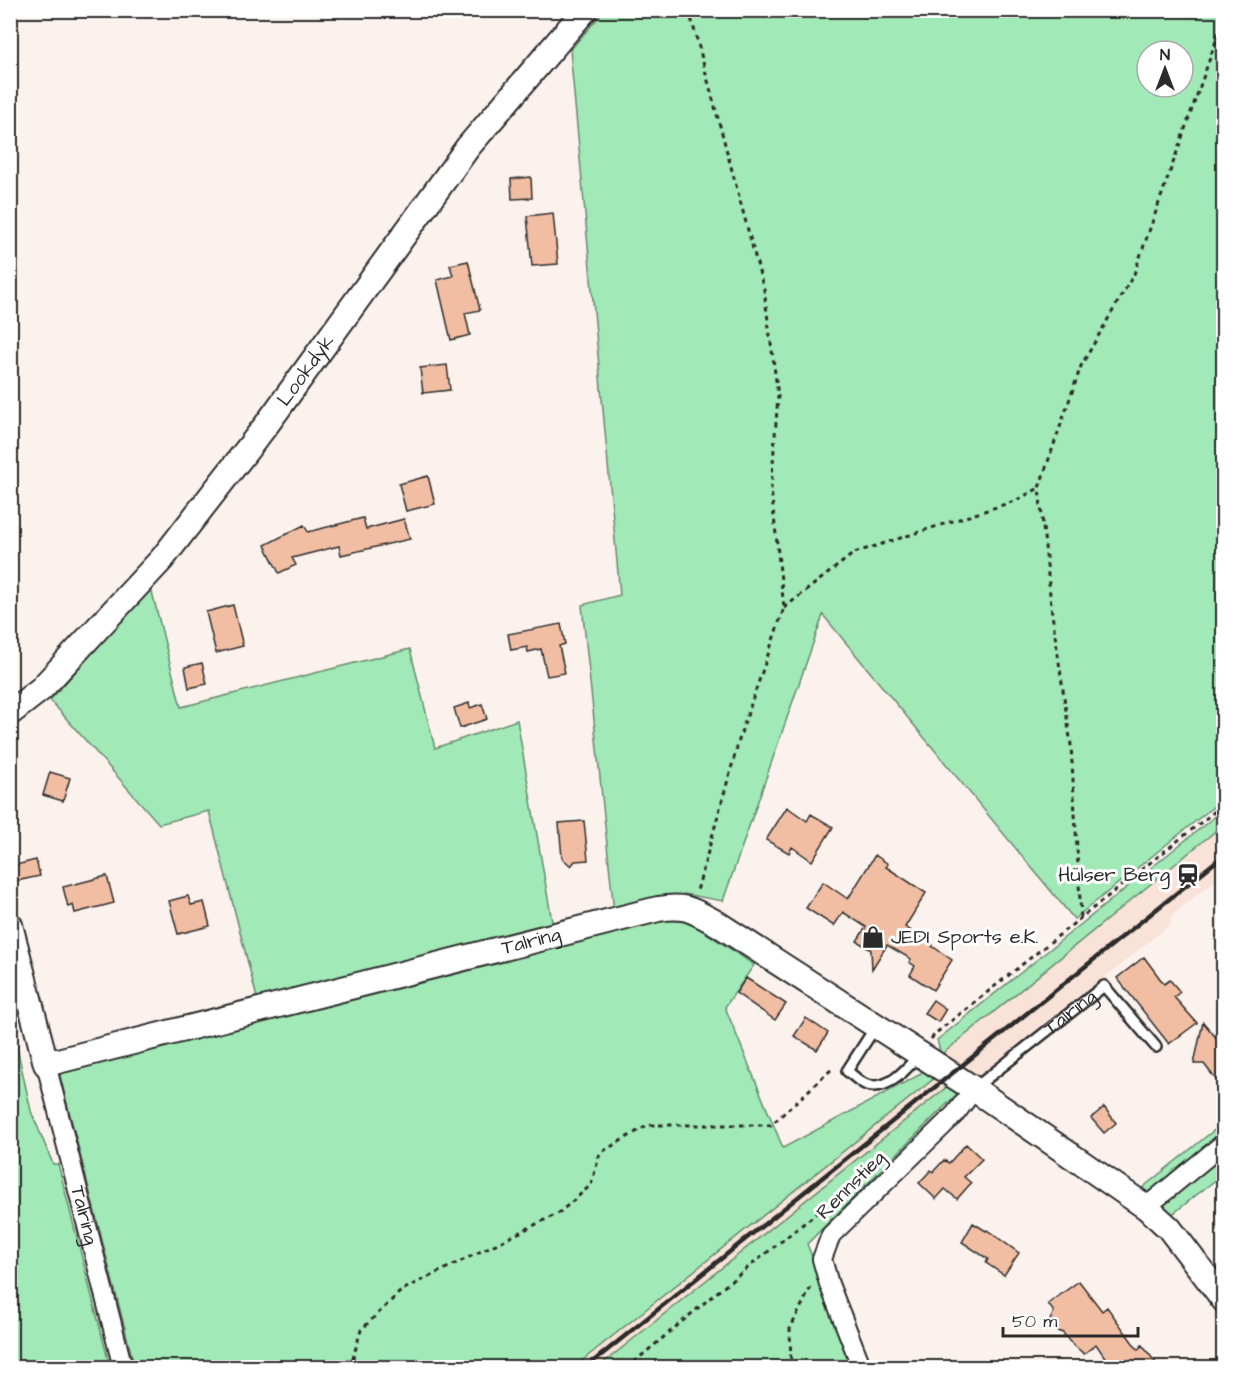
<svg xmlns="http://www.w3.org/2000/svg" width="1234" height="1378" font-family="'Architects Daughter',sans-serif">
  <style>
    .built { fill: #f9e2d7 }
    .green { fill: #a1e9b6; stroke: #668a70; stroke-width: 1.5; fill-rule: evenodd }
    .building { fill: #f2bea3; stroke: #2b2b2b; stroke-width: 1.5 }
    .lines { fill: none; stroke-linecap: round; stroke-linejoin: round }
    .lane-casing { stroke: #2b2b2b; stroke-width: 14 }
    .street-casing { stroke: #2b2b2b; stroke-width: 22 }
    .secondary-casing { stroke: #2b2b2b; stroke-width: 28 }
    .path { stroke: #2b2b2b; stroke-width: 3; stroke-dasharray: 4.5 4.5; stroke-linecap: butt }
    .lane { stroke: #fff; stroke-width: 9 }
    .street { stroke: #fff; stroke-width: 18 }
    .secondary { stroke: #fff; stroke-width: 24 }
    .rail { stroke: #2b2b2b; stroke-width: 4.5 }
    .labels { text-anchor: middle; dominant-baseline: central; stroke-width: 6; stroke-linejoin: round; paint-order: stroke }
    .street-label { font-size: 20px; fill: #2b2b2b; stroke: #fff }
    .poi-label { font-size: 20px; fill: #2b2b2b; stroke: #fff; text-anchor: end }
  </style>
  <rect width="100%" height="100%" fill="#fcf2ed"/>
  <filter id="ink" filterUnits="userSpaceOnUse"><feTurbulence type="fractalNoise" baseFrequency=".0167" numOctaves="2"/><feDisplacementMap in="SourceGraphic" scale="12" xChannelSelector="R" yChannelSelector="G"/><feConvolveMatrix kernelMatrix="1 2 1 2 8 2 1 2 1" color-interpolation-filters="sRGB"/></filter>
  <g filter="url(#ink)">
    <!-- built -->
    <path class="built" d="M1223,825v49l-54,44 3,5 -195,158 -36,-26z
      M936,1077l12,9 -351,281 -23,1z"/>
    <!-- green -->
    <path class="green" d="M604,11h619v788l-149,120 -251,-304 -100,286 -39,-7 -70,18 -32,-307 38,-10 -50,-545zM1147,51h36v36h-36z
      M151,588l30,119 229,-58 25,99 82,-28 36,207 -295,75 -49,-191 -50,13 -109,-124z
      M1223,810v15l-282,230 -4,-15z
      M667,920l23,2 64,43 -29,42 58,141 136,-73 5,-6 12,8 -362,290 -439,1 -76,-296z
      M11,1020l20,91 22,53h5l52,203h-99z
      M948,1086l10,7 -151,151 50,123 -260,1z
      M1223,1123v51l-53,42 -28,-28z"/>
    <!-- building -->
    <path class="building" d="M531,177l1,21 -20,1 -1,-20z
      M553,213l5,51 -26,2 -5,-50z
      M468,261l12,49 -15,3 5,22 -19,5 -14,-60 16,-4 -3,-11z
      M447,365l3,25 -27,3 -3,-25z
      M428,476l7,28 -29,7 -7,-27z
      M363,518l3,11 38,-10 6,20 -69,16 -2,-9 -47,12 4,7 -17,8 -14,-28 39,-20 4,7z
      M233,605l10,41 -27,7 -10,-41z
      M561,624l4,20 -6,2 6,27 -18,3 -6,-27 -13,3 -1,-5 -16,3 -3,-16z
      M202,663l5,21 -18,4 -4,-21z
      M469,703l1,5 12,-4 5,15 -27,9 -6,-20z
      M50,772l20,6 -7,23 -20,-6z
      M787,807l20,14 4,-7 22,13 -21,34 -20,-14 -3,6 -23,-13z
      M584,821l4,39 -13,1 -4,5 -9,-8 -3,-35z
      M875,855l13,9 -2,3 40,26 -21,34 28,18 -1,1 20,14 -19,30 -23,-15 5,-9 -6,-4 2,-3 -24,-14 -15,24 -1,-19 -14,-9 9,-14 -23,-15 -9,14 -28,-18 17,-26 25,17z
      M36,860l4,16 -24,5 -4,-15z
      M107,876l7,27 -39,10 -2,-8 -5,2 -5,-20z
      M188,896l3,9 13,-3 6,24 -32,8 -9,-33z
      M1144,957l20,27 6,-4 10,12 -6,5 23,26 -28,21 -52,-66z
      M746,978l40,26 -11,16 -39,-27z
      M933,1000l13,9 -8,13 -14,-9z
      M806,1018l22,15 -11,17 -23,-14z
      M1203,1022l21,25v43l-20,-26h-10z
      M1104,1107l12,16 -12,10 -13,-15z
      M966,1144l16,15 -18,18 7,6 -14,16 -12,-10 -9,10 -17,-16 12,-13 2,2 11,-12 5,3z
      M973,1223l13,8 1,-1 32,23 -15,22 -18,-12 2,-4 -26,-17z
      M1079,1281l23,30 5,-4 31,43 4,-5 18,23h-48l-16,-24 -12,10 -15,-13 -6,-8 -6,-2 -4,-4 -3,-7 4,-8 -6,-8z"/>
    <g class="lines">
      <!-- lane casing -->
      <g class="lane-casing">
        <g id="lane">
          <path d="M876,1026l-29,45c6,4 13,12 20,14 22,6 39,-16 52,-30"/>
          <path id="s1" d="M976,1087l128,-101 52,61"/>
        </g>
      </g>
      <!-- street casing -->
      <g class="street-casing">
        <g id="street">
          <path id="s2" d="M46,1064l77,304"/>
          <path d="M1146,1207l78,-64"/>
          <path d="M862,1368l-33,-84 -7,-25 9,-24 124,-121 19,-25"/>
        </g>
      </g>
      <!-- secondary casing -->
      <g class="secondary-casing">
        <g id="secondary">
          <path id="s3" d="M10,713l31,-24 121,-130 105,-135 201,-277 117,-137"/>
          <path id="s4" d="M10,925l36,139 612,-155c30,-5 35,2 60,15l256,165 172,118 23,21 55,72"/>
        </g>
      </g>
      <!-- path -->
      <path class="path" d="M689,10l75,280 14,106 -7,93 13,119 -43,125 -44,158
        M784,608l70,-55 161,-52 24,-13
        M1081,917l-10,-172 -19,-131 -13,-126 42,-122 53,-92 90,-256
        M931,1039l5,-6 288,-229
        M350,1368l11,-38 41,-40 157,-77 32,-28 9,-32 48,-28h123l62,-57
        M627,1368l89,-75 145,-115
        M791,1368l-1,-39 21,-42"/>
      <!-- lane -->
      <use href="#lane" class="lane"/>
      <!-- street -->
      <use href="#street" class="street"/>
      <!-- secondary -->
      <use href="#secondary" class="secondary"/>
      <!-- rail -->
      <path class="rail" d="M585,1368l639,-513"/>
    </g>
  </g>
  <!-- icons -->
  <defs>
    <g id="station-bare" transform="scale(1.8)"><path d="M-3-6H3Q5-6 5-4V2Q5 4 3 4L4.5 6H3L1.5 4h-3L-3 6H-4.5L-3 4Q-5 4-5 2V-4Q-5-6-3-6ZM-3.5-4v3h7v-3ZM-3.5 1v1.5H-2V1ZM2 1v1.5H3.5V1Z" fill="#2b2b2b" stroke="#fff" stroke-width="2.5" paint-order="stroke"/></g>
    <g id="shop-bare" transform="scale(1.8)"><path d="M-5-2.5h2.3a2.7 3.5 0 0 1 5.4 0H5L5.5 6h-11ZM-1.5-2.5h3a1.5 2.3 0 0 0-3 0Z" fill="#2b2b2b" stroke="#fff" stroke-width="2.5" paint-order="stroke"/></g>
  </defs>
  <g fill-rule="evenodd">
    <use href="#station-bare" x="1188" y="875"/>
    <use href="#shop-bare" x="873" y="937"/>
  </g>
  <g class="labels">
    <!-- street labels -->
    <g class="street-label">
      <text stroke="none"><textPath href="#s3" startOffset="454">Lookdyk</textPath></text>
      <text stroke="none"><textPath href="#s4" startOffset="644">Talring</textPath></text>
      <text stroke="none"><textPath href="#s1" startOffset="120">Talring</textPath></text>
      <text transform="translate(851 1185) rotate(-45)">Rennstieg</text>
      <text stroke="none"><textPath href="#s2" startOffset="156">Talring</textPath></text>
    </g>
    <!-- poi labels -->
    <g class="poi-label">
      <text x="1170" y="875">Hülser Berg</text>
      <text x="891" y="937" text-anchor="start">JEDI Sports e.K.</text>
    </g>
  </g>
  <!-- margin -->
  <rect width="1234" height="1378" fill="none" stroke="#fff" stroke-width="36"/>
  <rect x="18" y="18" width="1198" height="1342" fill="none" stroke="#2b2b2b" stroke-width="2" filter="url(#ink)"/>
  <!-- north arrow -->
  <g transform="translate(1165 69)"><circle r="28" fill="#ffffff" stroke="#aaaaaa" stroke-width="1.5"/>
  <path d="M0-4.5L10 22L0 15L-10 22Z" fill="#2b2b2b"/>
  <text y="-9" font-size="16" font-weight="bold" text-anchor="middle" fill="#2b2b2b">N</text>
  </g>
  <!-- scale -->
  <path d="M1003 1327v9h135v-9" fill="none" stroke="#2b2b2b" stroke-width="3"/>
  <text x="1012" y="1327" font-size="18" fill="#2b2b2b" stroke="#ffffff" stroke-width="4.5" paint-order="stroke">50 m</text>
</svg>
